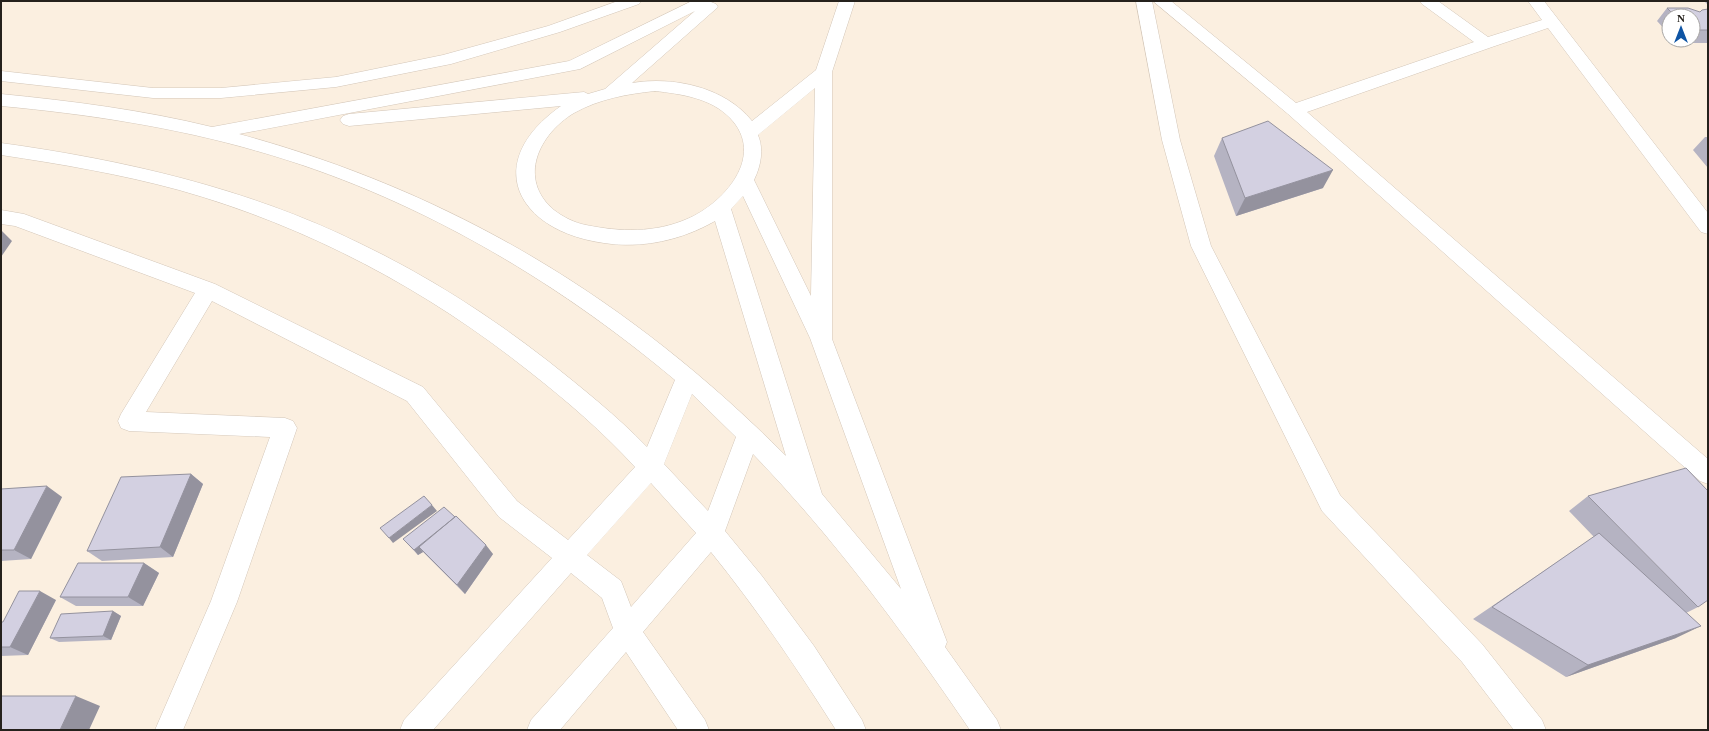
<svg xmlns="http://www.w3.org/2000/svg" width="1709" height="731" font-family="Georgia,serif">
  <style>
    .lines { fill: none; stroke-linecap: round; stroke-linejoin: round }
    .minor-casing { stroke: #d3c6b8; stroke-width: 1 }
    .minor { fill: #fff; fill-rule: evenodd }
    .wall { fill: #b5b3c2 }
    .shaded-wall { fill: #94929e }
    .building { fill: #d3d0e1; stroke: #94929e }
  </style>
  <rect width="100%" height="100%" fill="#fbefe0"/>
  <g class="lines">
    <!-- minor casing -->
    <g class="minor-casing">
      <path id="minor" d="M618,1h23l-2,3 -79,28 -109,32 -115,23 -115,11h-68l-152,-17v-10l152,17h68l115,-11 107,-22 105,-29z
        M692,1h20l-1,1 5,2 2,3 -86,76c41,-7 93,4 120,38l64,-51 23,-69h16l-23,71v267l115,303 -2,5 52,73 4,10h-31c-66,-97 -135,-191 -217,-276l-28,77 37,45 52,70 48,74 4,10h-30c-39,-62 -79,-121 -125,-178l-68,80 62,88 4,10h-31l-52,-78 -66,78h-33l4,-10 82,-92 -11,-30 -31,-25 -138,157h-33l4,-10 148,-162 -53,-41 -92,-116 -195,-100 -66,111 139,6 8,3 4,7 -60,174 -54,128h-28l56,-129 59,-164 -141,-6 -8,-3 -3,-7 3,-7 74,-121 -180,-67 -14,-2v-14l23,4 191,70 208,103 94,114 51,39 67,-73c-32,-35 -68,-66 -105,-95 -104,-83 -223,-146 -351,-182 -59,-16 -118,-26 -178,-35v-12c123,17 246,45 358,100 67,32 130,72 189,118 34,27 69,55 99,86l28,-67c-122,-102 -263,-185 -418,-229 -83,-24 -170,-37 -256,-45v-12c71,7 142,16 211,33l357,-66zM695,11l-90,78 -17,5 -4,-2 -235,22 -6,2 -3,4 3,4 6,2 212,-20c-80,56 -45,125 43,137 38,6 78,-3 111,-22l71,235c-156,-157 -333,-264 -547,-322l341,-65zM815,88l-4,208 -57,-116c7,-14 10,-31 4,-45zM655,91c26,3 56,7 75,27 37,38 -7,86 -43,101 -32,14 -67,13 -101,6 -11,-2 -23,-8 -32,-15 -37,-31 -15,-76 20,-97 25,-14 53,-19 81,-22zM743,196l67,142 91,251 -79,-95 -91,-285zM692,394l44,43 -28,74 -44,-47zM651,483l45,50 -65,74 -10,-26 -34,-26z
        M1136,1h16l28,139 31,106 129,249 142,149 60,76 4,10h-32l-52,-68 -140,-151 -131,-265 -29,-106z
        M1153,1h18l125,102 178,-61 -52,-38 -2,-3h18l50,36 54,-17 -14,-19h16l164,212v21l-7,-2 -153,-204 -56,19 -185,65 401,347v25l-8,-3 -412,-367z"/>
    </g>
    <!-- minor -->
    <use href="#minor" class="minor"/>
  </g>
  <!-- wall -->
  <path class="wall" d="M1637,1h57l-1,1h-55z
    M1704,1h4v4z
    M1667,8l33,4 8,-3v34h-31l-3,-3h19v-24h-24v18l-12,-13z
    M1705,137h3v31l-15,-18z
    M1222,138l101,50 -87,28 -22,-60z
    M191,474l12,10 -30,73 -71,4 -15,-10z
    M1,489l61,8 -31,62 -30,2z
    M1588,496l110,111 -12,6 -10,25 -110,39 -93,-58 121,-82 -25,-26z
    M403,539l90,15 -28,40 -42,-42 -5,3z
    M144,563l15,10 -16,33h-67l-16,-9z
    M56,600l-28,55 -27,1v-34h2z
    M113,611l8,5 -10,24 -52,2 -9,-4z"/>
  <!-- shaded-wall -->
  <path class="shaded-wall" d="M1333,170l-10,18 -87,28 9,-18z
    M1,230l11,11 -11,16z
    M191,474l12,10 -30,73 -13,-10z
    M47,486l15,11 -31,62 -17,-9z
    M432,505l5,6 -44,32 -4,-5z
    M455,517l-36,30 4,5 -5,3 -4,-5z
    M486,545l7,9 -28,40 -8,-9z
    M144,563l15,10 -16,33 -15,-9z
    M40,591l16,9 -28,55 -18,-8z
    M113,611l8,5 -10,24 -8,-4z
    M1701,626l-25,12 -110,39 22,-12z
    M76,696l24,10 -11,24h-29z"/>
  <!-- building -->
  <path class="building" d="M1667,8h21l12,4 2,-2 6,-1v21h-15v-14h-18z
    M1268,121l65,49 -88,28 -23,-60z
    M1686,468l22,23v109l-10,7 -110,-111z
    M191,474l-31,73 -73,4 34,-74z
    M47,486l-33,64h-13v-61z
    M424,496l8,9 -43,33 -9,-10z
    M444,507l11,10 -41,33 -11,-11z
    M456,516l30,29 -29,40 -38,-38z
    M1599,533l102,93 -113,39 -96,-58z
    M78,563h66l-16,34h-68z
    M19,591h21l-30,56h-9v-25h2z
    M113,611l-10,25 -53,2 11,-24z
    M1,696h75l-16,34h-59z"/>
  <!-- border -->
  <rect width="1709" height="731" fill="none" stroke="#25211c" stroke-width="4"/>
  <!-- north arrow -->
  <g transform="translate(1681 28)"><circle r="19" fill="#ffffff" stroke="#a8a6a4"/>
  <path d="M0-3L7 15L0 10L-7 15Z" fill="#0e54a4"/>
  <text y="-6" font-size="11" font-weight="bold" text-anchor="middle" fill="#25211c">N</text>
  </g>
</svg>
